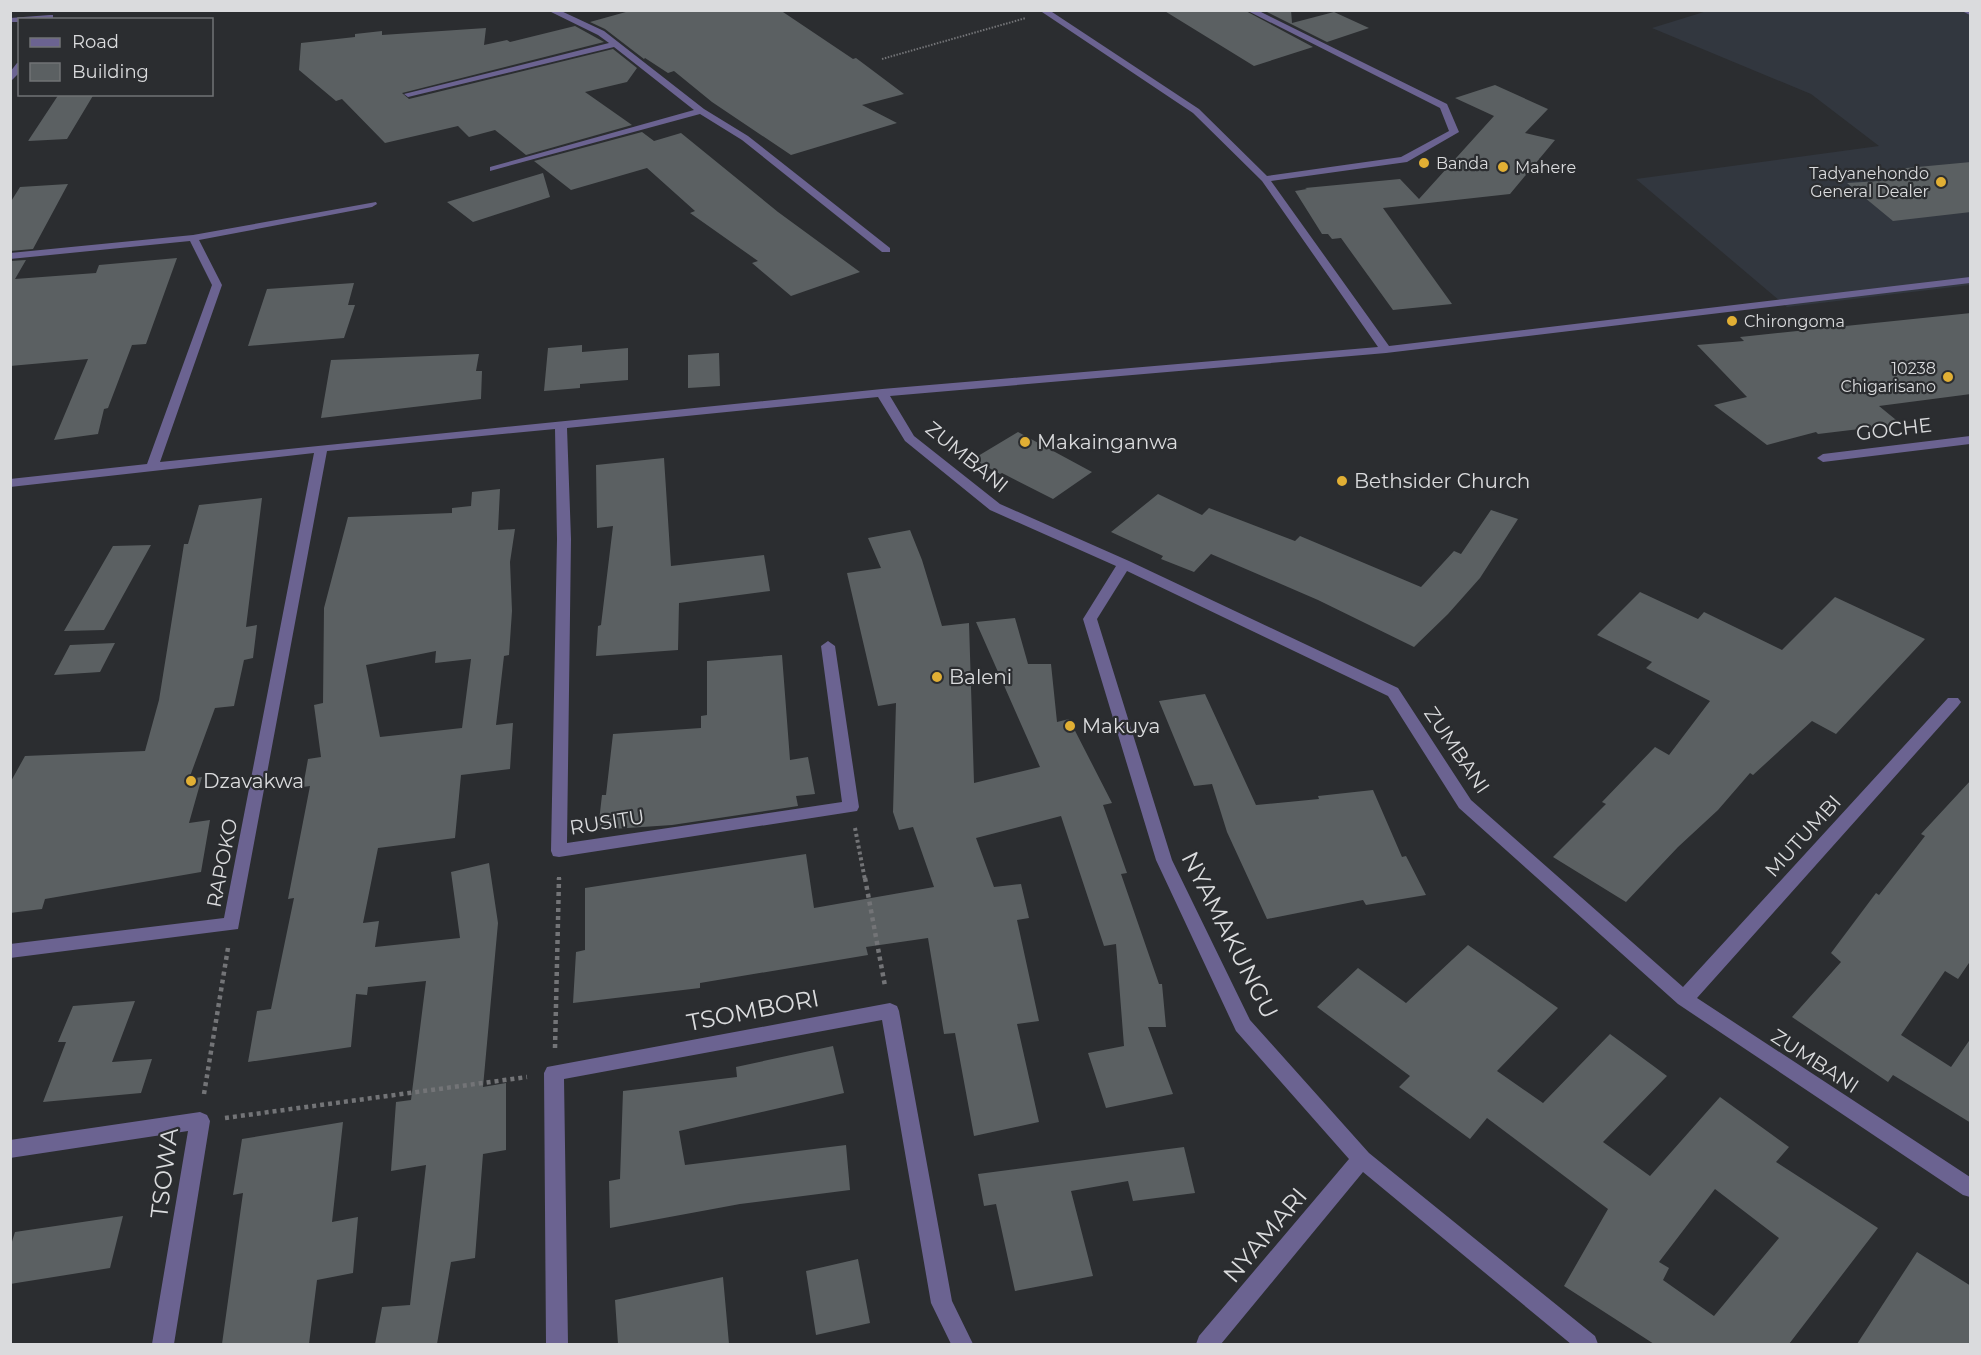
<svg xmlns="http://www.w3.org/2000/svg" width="1981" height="1355" font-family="Montserrat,sans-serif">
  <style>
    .built { fill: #32373f }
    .building { fill: #5b6062; fill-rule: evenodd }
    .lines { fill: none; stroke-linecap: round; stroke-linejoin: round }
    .path-far2 { stroke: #737477; stroke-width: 2; stroke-dasharray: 1.5 1.5; stroke-linecap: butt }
    .path-far1 { stroke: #737477; stroke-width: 4; stroke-dasharray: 3 3; stroke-linecap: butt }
    .path { stroke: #737477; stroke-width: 4.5; stroke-dasharray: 4 4; stroke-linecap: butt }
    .minor { fill: #6b6391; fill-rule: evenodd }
    .poi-dot { fill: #e1af34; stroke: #2b2d30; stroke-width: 2 }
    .labels { text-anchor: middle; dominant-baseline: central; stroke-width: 4.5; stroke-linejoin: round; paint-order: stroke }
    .far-poi-label { font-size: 16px; fill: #dadbdd; stroke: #2b2d30; text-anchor: start }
    .street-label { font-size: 20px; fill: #dadbdd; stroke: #2b2d30 }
    .poi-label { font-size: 20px; fill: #dadbdd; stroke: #2b2d30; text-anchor: start }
    .near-street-label { font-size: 24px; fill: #dadbdd; stroke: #2b2d30 }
  </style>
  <rect width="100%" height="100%" fill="#2b2d30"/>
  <!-- built -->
  <path class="built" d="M1707,11h263v274l-183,22 -151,-128 243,-33 -68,-52 -159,-66z"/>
  <!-- building -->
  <path class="building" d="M633,10h147l73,49 3,-1 48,36 -42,11 35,18 -106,32 -79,-53 -38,-31 -6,2 -23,-15 -1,1 -39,-30 -15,-7z
    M1163,10h81l69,37 -59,19z
    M1263,10h28l1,13 42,-11 35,16 -42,14z
    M575,26l29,16 -202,51 7,6 204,-50 24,19 -10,14 -42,10 47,33 -106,30 -31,-25 -26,7 -11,-11 -73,17 -43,-44 -6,2 -37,-31 2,-27 54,-6v-3l27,-3v4l104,-7 -2,17 23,-5 3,2z
    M1495,85l53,24 -23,24 30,7 -45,54 -127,14 69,96 -59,6 -52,-72 -9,1 -4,-5h-6l-27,-43 12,-2 -2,-1 95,-9 19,20 75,-83 -39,-18z
    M59,94h35l-27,45 -39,2z
    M642,132l12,9 27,-8 97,79 82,60 -69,24 -39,-33 6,-2 -68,-48 5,-2 -48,-43 -76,22 -37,-29z
    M1971,162v50l-78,9 -46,-38 63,-4 -14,-10z
    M543,173l7,24 -77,25 -26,-20z
    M68,184l-35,65 -23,2v-48l10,-16z
    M177,258l-31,86 -14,1 -24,63 -4,1 -6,25 -44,6 34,-81 -78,7v-105l16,-1 -11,19 81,-6 3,-8z
    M354,283l-6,22h7l-11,33 -96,8 19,-57z
    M1971,313v81l-92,12 22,18 -83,10 -2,-2 -49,13 -53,-40 33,-8 -50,-52 47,-4 -4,-4z
    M582,345v7l46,-4v32l-48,4v4l-36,3 4,-43z
    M719,353l1,33 -32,2v-33z
    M479,354l-3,17h6l-1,28 -160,19 10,-58z
    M1018,432l74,40 -39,27 -51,-26 -2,1 -27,-15z
    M664,458l7,108 93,-11 6,36 -91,12 -1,47 -82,6 2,-30 3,-1 12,-99 -16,2 -1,-63z
    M500,489l-2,41 17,-1 -5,33 2,49 -3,44 -5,1 -8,69 17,-2 -3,46 -49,6 -6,63 -77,10 -15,75 16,-2 -4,26 85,-9 -9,-66 38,-9 9,60 -15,164 23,-4v67l-23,4 -8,104 -24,4 -14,82h-62l7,-37 28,-2 16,-140 -35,6 5,-69 15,-2 15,-119 -58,6 -1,8 -11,-1 -5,53 -103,15 9,-51 14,-2 23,-111 -6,1 22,-113 -7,1 5,-28 13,-2 -7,-52 9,-2 1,-95 24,-91 104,-4v-5l19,-2 1,-14zM436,651l-1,12 36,-4 -9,69 -82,9 -14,-72z
    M1158,494l44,21 7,-7 86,33 5,-5 121,51 33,-36 7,3 30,-44 27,9 -38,59 -32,36 -34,33 -96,-47 -107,-46 -17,18 -33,-13 2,-3 -52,-24z
    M262,498l-16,129 11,-2 -4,33 -9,2 -10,46 -19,2 -26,71 13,-2 -13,46 21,-3 -9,52 -156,27 -3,10 -32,4v-130l15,-27 120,-5 14,-51 25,-156h4l11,-39z
    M910,530l12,30 20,66 27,-3 5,160 66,-16 -64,-145 39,-4 13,46h23l6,58 12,-3 43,84 -9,2 24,68 -6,1 38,110h3l4,43h-18l25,67 -67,14 -18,-55 36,-7 -8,-102 -12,2 -43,-130 -85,22 18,49 27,-3 8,34 -12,2 22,101 -22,3 22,98 -65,14 -19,-103 -11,1 -16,-96 -62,9 2,8 -168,28v5l-127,15 3,-51 9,-2v-62l221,-34 8,54 120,-21 -21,-60 -14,3 -6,-18 3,-109 -18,3 -31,-133 34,-5 -13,-30z
    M151,545l-47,85 -40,1 49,-85z
    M1640,592l58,27 6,-7 78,38 53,-53 90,42 -89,95 -24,-13 -59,54 -3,-2 -32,37 -40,37 -52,55 -73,-45 53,-53 -4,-2 53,-55 14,8 41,-54 -64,-33 6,-6 -55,-27z
    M115,643l-15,29 -46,3 16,-30z
    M782,655l8,105 18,-3 7,37 -19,2 2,10 -126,19 -74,5 4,-35h4l7,-61 88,-6v-12l6,-1v-54z
    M1205,694l51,111 63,-6 -1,-3 55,-6 29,67 4,-1 20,39 -60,10 -3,-5 -96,19 -40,-87 -15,-48 -18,2 -35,-85z
    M1971,780v180l-13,19 -13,-8 -44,64 50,32 20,-29v85l-78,-48 -5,7 -96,-65 49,-55 -10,-9 45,-60 3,2 46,-59 -4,-2z
    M1468,945l90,63 -61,63 46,32 67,-69 57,42 -64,66 47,34 70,-79 69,50 -13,15 102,66 -89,116h-135l-90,-58 44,-77 -121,-91 -17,21 -71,-52 11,-11 -93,-69 41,-39 48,35zM1715,1189l64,49 -65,78 -51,-36 6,-12 -10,-6z
    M135,1001l-23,61 40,-3 -11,34 -98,9 23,-60h-8l15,-36z
    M833,1046l11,47 -165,38 6,34 161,-20 4,45 -110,14 -130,24 -1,-47 11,-2 3,-88 114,-14 -1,-10z
    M343,1122l-11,100 26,-5 -5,56 -36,7 -8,64h-87l21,-151 -10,2 9,-56z
    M1184,1147l11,46 -62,8 -5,-20 -57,10 22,85 -78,15 -19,-87 -12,2 -6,-32z
    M123,1216l-13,52 -100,16v-36l5,-16z
    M1917,1252l54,34v58h-114z
    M858,1259l12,64 -54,12 -10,-64z
    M723,1277l6,67h-111l-3,-44z"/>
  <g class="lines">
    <!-- path-far2 -->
    <path class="path-far2" d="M882,59l144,-41"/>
    <!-- path-far1 -->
    <path class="path-far1" d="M855,828l10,52
      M559,880v-5"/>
    <!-- path -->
    <path class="path" d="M865,878l20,108
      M555,1048l4,-170
      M204,1094l24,-146
      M225,1118l302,-41"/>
    <!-- minor -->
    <path class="minor" d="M547,10h12l45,21 100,78 44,27 142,112v4h-8l-140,-112 -42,-26 -210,57v-4l204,-57 -80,-63 -206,50 -4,-3 205,-51 -11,-8z
      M1039,10h10l150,99 68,67 134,-19 48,-26 -9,-23 -194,-98h11l190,94 12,28 -52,30 -136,19 118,165 581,-69v6l-584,70 -496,43 24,40 86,68 129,57 269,127 73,112 212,187 265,-289h10l3,4 -3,4 -261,292 273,179v20l-7,-2 -285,-191 -219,-196 -71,-112 -261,-125 -30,48 75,241 78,160 119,133 226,183 3,8h-27l-208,-172 -142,172h-25l3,-8 150,-177 -113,-128 -80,-171 -73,-241 33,-53 -126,-56 -85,-69 -27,-44 -311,31 4,111 -4,304 275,-41 -21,-156 7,-5 7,5 24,161 -2,4 -298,46 -6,-1 -2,-5 6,-312 -2,-110 -228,22 -89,478 -228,29v-14l214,-26 90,-465 -304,34v-8l137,-15 65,-179 -22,-44 -180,18v-6l183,-18 183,-33 1,2 -5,3 -173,33 23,45 -62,177 722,-73 496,-42 -116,-166 -69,-68z
      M1960,10h10v5z
      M50,15h3v4l-33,1v2h-10v-4z
      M17,63h3v9l-10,10v-10z
      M1970,436v8l-147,18 -6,-4 6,-4z
      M890,1003l7,3 2,5 53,290 21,43h-22l-20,-41 -49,-283 -318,59 4,265h-22l-2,-271 3,-6z
      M200,1112l7,3 3,6 -36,223h-22l36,-213 -178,27v-18z"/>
  </g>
  <!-- markers -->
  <g class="poi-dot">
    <circle cx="1424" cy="163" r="6"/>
    <circle cx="1503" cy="167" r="6"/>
    <circle cx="1941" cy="182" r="6"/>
    <circle cx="1732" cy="321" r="6"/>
    <circle cx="1948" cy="377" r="6"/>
    <circle cx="1025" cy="442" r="6"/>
    <circle cx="1342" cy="481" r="6"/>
    <circle cx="937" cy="677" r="6"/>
    <circle cx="1070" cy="726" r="6"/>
    <circle cx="191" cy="781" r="6"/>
  </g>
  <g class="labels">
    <!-- far-poi labels -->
    <g class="far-poi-label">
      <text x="1436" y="163">Banda</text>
      <text x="1515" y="167">Mahere</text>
      <text x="1929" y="173" text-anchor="end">Tadyanehondo<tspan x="1929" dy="18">General Dealer</tspan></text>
      <text x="1744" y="321">Chirongoma</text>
      <text x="1936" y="368" text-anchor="end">10238<tspan x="1936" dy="18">Chigarisano</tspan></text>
    </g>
    <!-- street labels -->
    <g class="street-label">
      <text transform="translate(1894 429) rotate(-7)">GOCHE</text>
      <text transform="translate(967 457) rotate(39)">ZUMBANI</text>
      <text transform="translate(1457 750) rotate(56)">ZUMBANI</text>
      <text transform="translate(607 822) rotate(-9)">RUSITU</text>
      <text transform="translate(1803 836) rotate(-48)">MUTUMBI</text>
      <text transform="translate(222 863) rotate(-79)">RAPOKO</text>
      <text transform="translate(1815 1061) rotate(33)">ZUMBANI</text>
    </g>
    <!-- poi labels -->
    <g class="poi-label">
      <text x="1037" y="442">Makainganwa</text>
      <text x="1354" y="481">Bethsider Church</text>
      <text x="949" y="677">Baleni</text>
      <text x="1082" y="726">Makuya</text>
      <text x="203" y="781">Dzavakwa</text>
    </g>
    <!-- near-street labels -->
    <g class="near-street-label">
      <text transform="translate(1230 935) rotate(63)">NYAMAKUNGU</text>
      <text transform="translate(753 1010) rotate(-11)">TSOMBORI</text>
      <text transform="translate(164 1173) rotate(-83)">TSOWA</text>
      <text transform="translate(1265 1235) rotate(-50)">NYAMARI</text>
    </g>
  </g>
  <!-- border -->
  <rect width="1981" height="1355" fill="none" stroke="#dadbdd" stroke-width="24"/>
  <!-- legend -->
  <rect x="18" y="18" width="195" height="78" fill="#2b2d30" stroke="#717375" stroke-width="1.5"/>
  <rect x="30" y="38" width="30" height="9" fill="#6b6391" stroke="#717375" stroke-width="1.5"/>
  <text x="72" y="48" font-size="18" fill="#dadbdd">Road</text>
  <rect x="30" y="63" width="30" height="18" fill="#5b6062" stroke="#717375" stroke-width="1.5"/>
  <text x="72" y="78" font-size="18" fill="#dadbdd">Building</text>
</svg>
